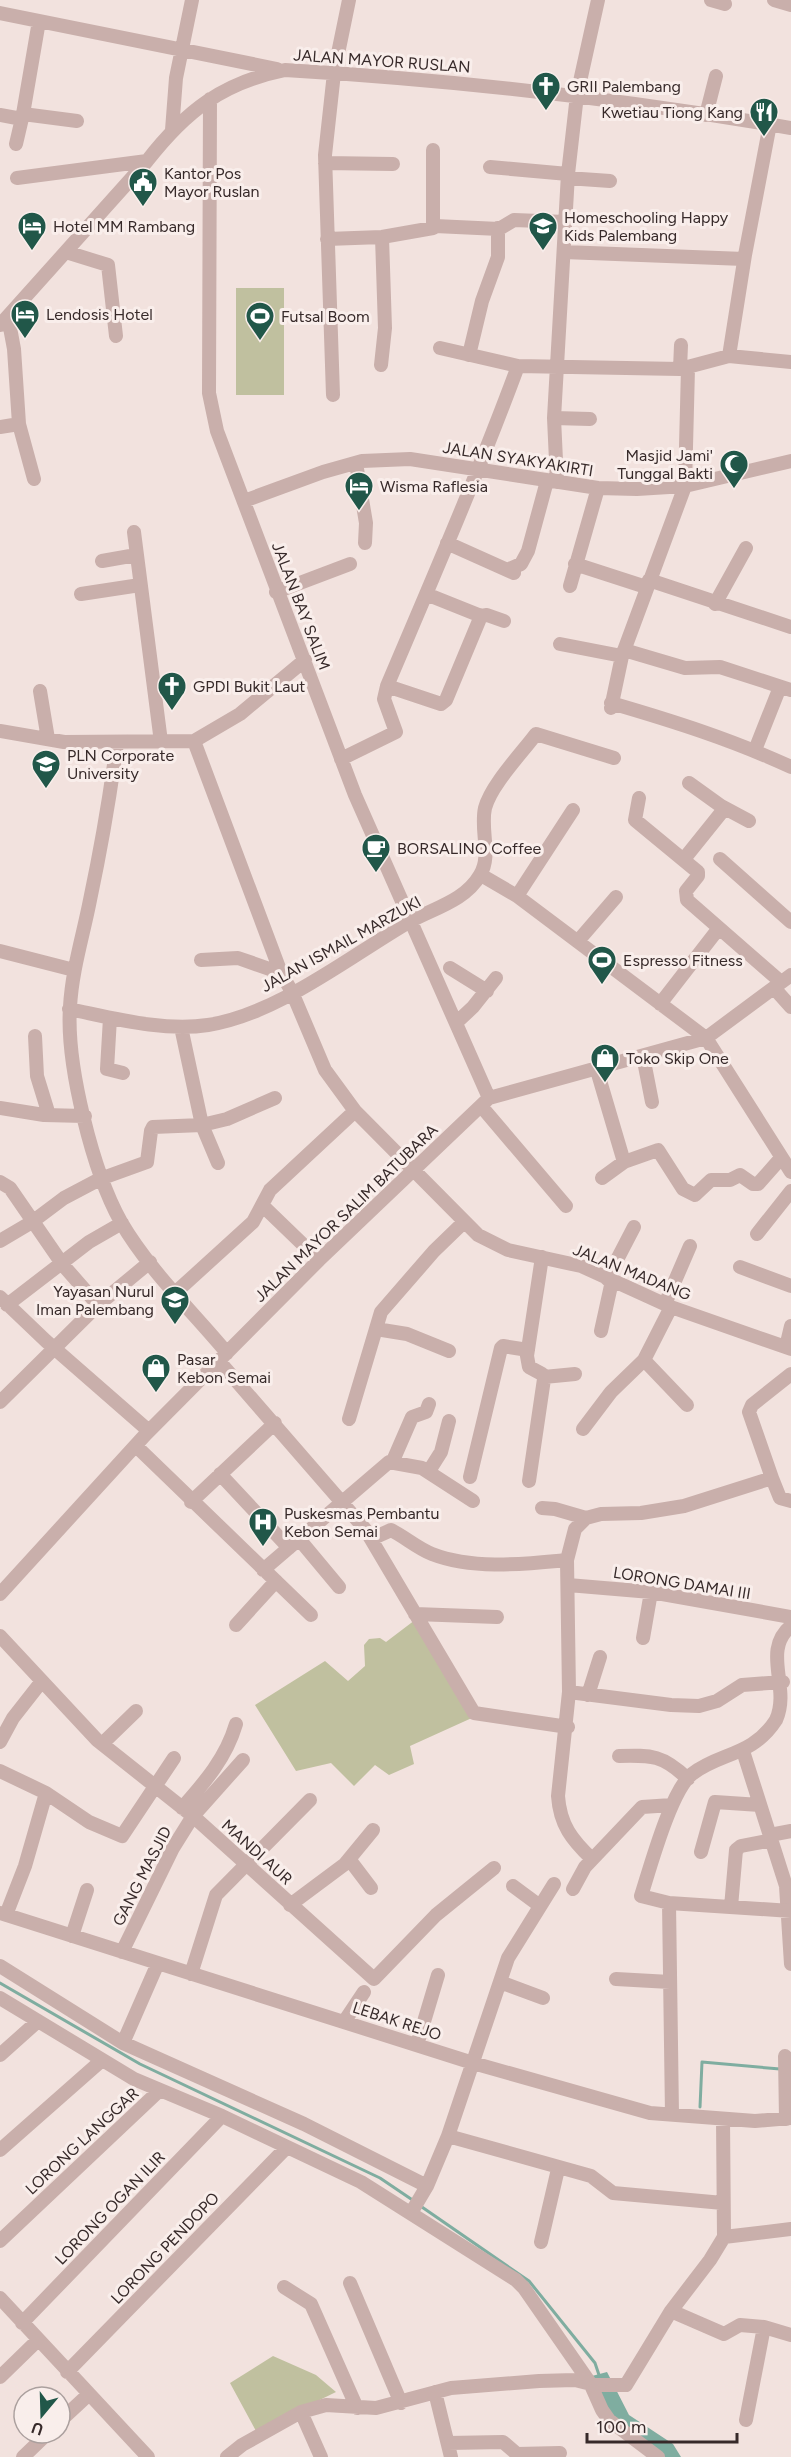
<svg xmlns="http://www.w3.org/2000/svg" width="791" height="2457" font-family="Figtree,sans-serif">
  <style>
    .green { fill: #c0c09f }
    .water { fill: #7fada0 }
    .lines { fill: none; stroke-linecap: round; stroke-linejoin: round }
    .stream { stroke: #7fada0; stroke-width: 3 }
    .minor { stroke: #c9afab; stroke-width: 14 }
    .labels { text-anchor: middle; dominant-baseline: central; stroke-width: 6; stroke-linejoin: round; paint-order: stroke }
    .street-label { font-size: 16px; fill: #372a2a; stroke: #f9eeeb }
    .poi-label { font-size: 16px; fill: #372a2a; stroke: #f9eeeb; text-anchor: start }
  </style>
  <rect width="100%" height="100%" fill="#f2e2de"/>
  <!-- green -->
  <path class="green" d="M236,288h48v107h-48z
    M415,1620l59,97 -64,29 4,18 -25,11 -14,-10 -21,21 -23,-23 -35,8 -41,-66 70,-44 23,20 17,-15 -1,-21 5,-6 11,-1 6,4z
    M273,2356l43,19 20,17 -80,39 -26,-48z"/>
  <!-- water -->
  <path class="water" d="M607,2372l22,43 44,29 8,13h-21l-49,-37 -19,-44z"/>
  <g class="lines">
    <!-- stream -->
    <path class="stream" d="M0,1983l140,81 240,114 34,23
      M700,2107l2,-45 78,7
      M419,2205l110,76 66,82 5,15"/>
    <!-- minor -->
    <path class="minor" d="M711,0l14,4
      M774,0l17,5
      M0,13l277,56
      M210,99l-1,294 8,38 138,364 134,303
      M23,114l16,-93
      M0,115l22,4
      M706,115l10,-39
      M172,130l4,-52 16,-78
      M16,144l7,-30 54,7
      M325,163l68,1
      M490,167l78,7
      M17,178l130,-17
      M567,178l43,3
      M435,226l64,3 15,-9 51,2
      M327,239l55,-2 51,-9v-78
      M66,252l42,13 8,71
      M564,252l180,7
      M8,317l6,32 5,75 15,55
      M0,325l147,-164c39,-50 75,-78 138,-91 170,10 338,29 506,58
      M440,348l78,18 162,3 49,-13 62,6
      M469,355l13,-54 16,-44v-29
      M729,356l16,-101 25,-131
      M381,365l4,-37 -3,-91
      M680,369l1,-24
      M333,395l-8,-240 9,-82 15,-73
      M554,418l36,1
      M0,427l19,-3
      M356,463l10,60 -1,20
      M557,482l-3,-64 14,-244 9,-79 21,-95
      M244,501l79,-29 39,-11 48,-2 188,29 39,1 48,-3 106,-25
      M134,532l27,210
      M447,543l67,30
      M102,561l34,-6
      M575,564l71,23
      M507,570l14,-6 7,-13 19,-70
      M649,580l142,47
      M570,586l28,-98
      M276,592l74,-28
      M81,594l59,-9
      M426,594l55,22 -35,84 -5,4 -54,-18c45,-106 91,-212 131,-320
      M715,604l31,-56
      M481,616l6,-1 17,6
      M560,644l62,12
      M624,650l61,18 35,-1 71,23
      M40,691l8,48
      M611,703c62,18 122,37 180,64
      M611,708l11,-52 63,-170 3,-118
      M0,731l64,11 130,-1 46,-27 65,-54
      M194,741l87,232 11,19 33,78 30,41 123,124 30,15 73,16 90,41 120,42
      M117,743c-7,53 -16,105 -27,157 -7,36 -18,70 -20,107 -4,58 23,165 51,215 28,48 71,89 106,131
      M755,750l25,-63
      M341,759l55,-27 -12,-33 3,-13
      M689,783l32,23 28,15
      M639,798l-4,22 63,52v4l-12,15 1,9 94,82
      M684,859l41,-51
      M720,859l71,63
      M481,875l36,21 189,142 85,134
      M517,896l56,-86
      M578,941l38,-44
      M0,951l74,19
      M201,960l37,-2 43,15
      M450,968l37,23
      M774,988l17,19
      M660,1004l59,-76
      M69,1009c44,9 95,23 139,16 70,-11 141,-68 201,-103 25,-14 56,-21 71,-47 12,-19 0,-45 5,-67 6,-23 36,-54 51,-74l78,24
      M110,1018l-3,51 16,4
      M457,1022l16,-15 23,-29
      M181,1027l21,98 16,38
      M35,1036l2,40 12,39
      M643,1056l9,46
      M596,1067l28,95 -22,16
      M481,1106l85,100
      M0,1108l44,7 41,1
      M624,1162l34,-12 25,39 12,6 16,-15h19l10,-5 13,9h5l23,-26
      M0,1182l10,6 53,77 35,40
      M262,1205l57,55
      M757,1234l34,-43
      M0,1241l32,-19 32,-24 36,-19 47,-17 4,-31 2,-4 49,-2 25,-6 48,-21
      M740,1267l51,19
      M607,1279l27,-52
      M176,1292l77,-70 17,-32 85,-79
      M0,1297l46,44 103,90
      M665,1304l25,-58
      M7,1305l82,-63 33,-19
      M376,1329l31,5 42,17
      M601,1331l11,-50
      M786,1347l5,-21
      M644,1360l43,45
      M219,1361l146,168 109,184 94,14
      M544,1377l31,-3
      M0,1402l98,-97 52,-43
      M349,1419l32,-107 53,-61 30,-29
      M583,1429l28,-37 33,-32 27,-53
      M136,1446l175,169
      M392,1463l20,-46 14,-5 3,-8
      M429,1471l12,-19 8,-31
      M220,1474l69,74
      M470,1477l31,-129 2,-2 25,4
      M772,1478l8,20 11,3
      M529,1481l15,-102 -2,-5 -13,-7 -2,-11 15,-99
      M191,1502l84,-79
      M542,1508l13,1 31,9
      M299,1539l40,48
      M371,1539l20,-9c14,7 26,18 41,24 41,16 92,10 135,6
      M263,1570l126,-108 33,6 51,33
      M568,1585l83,7 140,25
      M0,1594l146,-160 173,-174 170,-162 217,-60 85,-63
      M415,1614l82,3
      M236,1625l40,-44
      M791,1626c-30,25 0,61 -15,94 -24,37 -56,32 -84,54 -21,16 -42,94 -51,122l28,7 122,8
      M0,1636l97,104 97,77 180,162 62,-64 58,-47
      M643,1638l8,-46
      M569,1692l102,13 28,1 18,-5 25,-16 41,-3
      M588,1695l12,-38
      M0,1742l13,-24 29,-37
      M102,1744l34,-33
      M743,1751l43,135 5,78
      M619,1756c33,-1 44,-1 69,23
      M0,1771l46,22 -21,73 -19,49
      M46,1793l43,29 33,14 52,-78
      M182,1808c23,-26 44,-50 54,-84
      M770,1835l21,-4
      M701,1852l14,-50 45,3
      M349,1859l22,29
      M592,1859c-20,-19 -32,-34 -34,-63l11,-104 -2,-132 8,-31 11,-11 15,-4 40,-1 43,-7 88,-28 -23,-66 3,-7 39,-31
      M513,1886l27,20
      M573,1889l12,-22 57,-60 30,-2
      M669,1903l3,211
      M290,1905l55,-41 28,-34
      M731,1907l5,-57 5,-4 31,-6
      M0,1913l473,150 177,50 105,8 36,-3
      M72,1936l15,-46
      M122,1952l51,-104 20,-32 50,-56
      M0,1966l123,77 181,81 123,62
      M191,1974l25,-79 94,-95
      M616,1979l54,3
      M500,1982l43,16
      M0,1998l134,81 88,37 139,66 155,98 8,8 66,95 12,27 7,10 49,37
      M344,2022l20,-30
      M123,2043l35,-80
      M417,2045l21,-70
      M0,2055l38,-34
      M785,2056l1,63
      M448,2136l143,40 22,17 110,10
      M0,2150l101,-89
      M411,2213l16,-27 21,-50 60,-178 46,-74
      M724,2237l67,-8
      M0,2241l160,-151
      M541,2242l17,-73
      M350,2283l51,120
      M284,2287l27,17 46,104
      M0,2298l148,159
      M671,2311l53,23 16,-9 24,2 27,8
      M22,2323l200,-207
      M67,2372l219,-224
      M0,2377l38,-37
      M435,2392l16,65
      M301,2412l20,45
      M746,2420l18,-93
      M60,2421l28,-26
      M448,2443l55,-1 14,12 43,-1
      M23,2457l25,-24
      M227,2457l15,-12 59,-33 25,-7 50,3 75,-20 88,-7 36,-1 20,5h31l45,-74 39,-51 14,-23 -1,-118"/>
  </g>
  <!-- icons -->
  <defs>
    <g id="church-pin" transform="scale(1.5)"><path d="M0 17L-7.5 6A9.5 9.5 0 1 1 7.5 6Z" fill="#215749" stroke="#f9eeeb"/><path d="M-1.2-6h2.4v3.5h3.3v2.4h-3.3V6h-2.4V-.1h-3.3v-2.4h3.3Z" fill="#fff"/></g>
    <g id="restaurant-pin" transform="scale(1.5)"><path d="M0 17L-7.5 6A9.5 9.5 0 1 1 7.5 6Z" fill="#215749" stroke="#f9eeeb"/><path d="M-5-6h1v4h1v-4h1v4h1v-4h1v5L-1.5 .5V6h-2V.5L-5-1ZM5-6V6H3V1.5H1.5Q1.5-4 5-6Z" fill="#fff"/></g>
    <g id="civic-pin" transform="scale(1.5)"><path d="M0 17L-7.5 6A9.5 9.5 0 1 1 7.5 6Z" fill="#215749" stroke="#f9eeeb"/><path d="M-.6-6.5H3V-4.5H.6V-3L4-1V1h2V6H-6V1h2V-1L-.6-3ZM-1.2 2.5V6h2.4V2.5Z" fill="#fff"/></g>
    <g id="hotel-pin" transform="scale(1.5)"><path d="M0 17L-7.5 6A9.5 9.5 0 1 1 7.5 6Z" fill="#215749" stroke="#f9eeeb"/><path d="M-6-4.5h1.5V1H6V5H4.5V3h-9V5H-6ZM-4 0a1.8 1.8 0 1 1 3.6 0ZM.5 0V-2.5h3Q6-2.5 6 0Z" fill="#fff"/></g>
    <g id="school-pin" transform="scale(1.5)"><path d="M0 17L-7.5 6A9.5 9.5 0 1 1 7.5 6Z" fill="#215749" stroke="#f9eeeb"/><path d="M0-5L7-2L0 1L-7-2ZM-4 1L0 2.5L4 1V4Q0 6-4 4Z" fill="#fff"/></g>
    <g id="stadium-pin" transform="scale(1.5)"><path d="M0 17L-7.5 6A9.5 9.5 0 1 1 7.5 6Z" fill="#215749" stroke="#f9eeeb"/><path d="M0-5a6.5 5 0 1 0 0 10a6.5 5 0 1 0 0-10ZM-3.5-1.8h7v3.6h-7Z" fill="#fff"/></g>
    <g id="mosque-pin" transform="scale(1.5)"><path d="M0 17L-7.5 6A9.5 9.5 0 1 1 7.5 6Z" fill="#215749" stroke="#f9eeeb"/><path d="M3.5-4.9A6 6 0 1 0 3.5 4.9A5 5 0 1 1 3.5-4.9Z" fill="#fff"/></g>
    <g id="university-pin" transform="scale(1.5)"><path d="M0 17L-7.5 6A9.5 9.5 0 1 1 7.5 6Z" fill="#215749" stroke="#f9eeeb"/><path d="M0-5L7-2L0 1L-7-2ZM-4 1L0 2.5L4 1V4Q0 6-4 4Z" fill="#fff"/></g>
    <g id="cafe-pin" transform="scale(1.5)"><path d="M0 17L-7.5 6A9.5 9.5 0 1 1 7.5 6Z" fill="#215749" stroke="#f9eeeb"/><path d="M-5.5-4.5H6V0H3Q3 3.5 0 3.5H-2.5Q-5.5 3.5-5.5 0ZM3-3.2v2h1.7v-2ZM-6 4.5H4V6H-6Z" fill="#fff"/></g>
    <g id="shop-pin" transform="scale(1.5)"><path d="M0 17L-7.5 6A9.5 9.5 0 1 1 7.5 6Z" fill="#215749" stroke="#f9eeeb"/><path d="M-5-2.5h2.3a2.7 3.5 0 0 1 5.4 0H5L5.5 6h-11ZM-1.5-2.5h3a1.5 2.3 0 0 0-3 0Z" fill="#fff"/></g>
    <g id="hospital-pin" transform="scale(1.5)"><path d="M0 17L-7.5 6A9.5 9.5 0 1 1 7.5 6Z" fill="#215749" stroke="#f9eeeb"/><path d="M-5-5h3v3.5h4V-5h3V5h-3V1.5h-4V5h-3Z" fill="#fff"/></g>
  </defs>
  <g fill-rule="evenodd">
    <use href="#church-pin" x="546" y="86"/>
    <use href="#restaurant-pin" x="764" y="112"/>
    <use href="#civic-pin" x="143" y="182"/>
    <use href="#hotel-pin" x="32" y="226"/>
    <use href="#school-pin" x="543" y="226"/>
    <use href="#hotel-pin" x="25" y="314"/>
    <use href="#stadium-pin" x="260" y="316"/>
    <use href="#mosque-pin" x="734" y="464"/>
    <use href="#hotel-pin" x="359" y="486"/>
    <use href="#church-pin" x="172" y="686"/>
    <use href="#university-pin" x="46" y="764"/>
    <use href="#cafe-pin" x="376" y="848"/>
    <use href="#stadium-pin" x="602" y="960"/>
    <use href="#shop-pin" x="605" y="1058"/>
    <use href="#school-pin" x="175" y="1300"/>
    <use href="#shop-pin" x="156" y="1368"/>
    <use href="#hospital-pin" x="263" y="1522"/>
  </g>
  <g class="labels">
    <!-- street labels -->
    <g class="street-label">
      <text transform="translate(382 61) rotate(4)">JALAN MAYOR RUSLAN</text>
      <text transform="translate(518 459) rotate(9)">JALAN SYAKYAKIRTI</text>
      <text transform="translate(301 606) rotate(69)">JALAN BAY SALIM</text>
      <text transform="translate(341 944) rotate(-29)">JALAN ISMAIL MARZUKI</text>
      <text transform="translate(346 1213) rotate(-44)">JALAN MAYOR SALIM BATUBARA</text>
      <text transform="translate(632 1272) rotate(22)">JALAN MADANG</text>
      <text transform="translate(682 1583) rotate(9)">LORONG DAMAI III</text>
      <text transform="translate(257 1852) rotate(42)">MANDI AUR</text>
      <text transform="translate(142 1876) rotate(-63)">GANG MASJID</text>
      <text transform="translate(397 2021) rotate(18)">LEBAK REJO</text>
      <text transform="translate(82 2141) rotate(-43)">LORONG LANGGAR</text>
      <text transform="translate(110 2208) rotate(-46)">LORONG OGAN ILIR</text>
      <text transform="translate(165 2248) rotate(-46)">LORONG PENDOPO</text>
    </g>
    <!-- poi labels -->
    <g class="poi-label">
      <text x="567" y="86">GRII Palembang</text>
      <text x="743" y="112" text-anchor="end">Kwetiau Tiong Kang</text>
      <text x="164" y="173">Kantor Pos<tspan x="164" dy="18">Mayor Ruslan</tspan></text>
      <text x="564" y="217">Homeschooling Happy<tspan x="564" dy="18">Kids Palembang</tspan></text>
      <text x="53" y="226">Hotel MM Rambang</text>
      <text x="46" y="314">Lendosis Hotel</text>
      <text x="281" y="316">Futsal Boom</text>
      <text x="713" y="455" text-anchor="end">Masjid Jami'<tspan x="713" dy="18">Tunggal Bakti</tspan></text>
      <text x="380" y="486">Wisma Raflesia</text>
      <text x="193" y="686">GPDI Bukit Laut</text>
      <text x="67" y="755">PLN Corporate<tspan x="67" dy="18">University</tspan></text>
      <text x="397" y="848">BORSALINO Coffee</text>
      <text x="623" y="960">Espresso Fitness</text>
      <text x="626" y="1058">Toko Skip One</text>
      <text x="154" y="1291" text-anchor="end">Yayasan Nurul<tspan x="154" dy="18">Iman Palembang</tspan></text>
      <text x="177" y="1359">Pasar<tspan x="177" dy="18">Kebon Semai</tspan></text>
      <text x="284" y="1513">Puskesmas Pembantu<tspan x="284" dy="18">Kebon Semai</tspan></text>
    </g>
  </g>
  <!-- north arrow -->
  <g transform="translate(42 2415) rotate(199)"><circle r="28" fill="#f9eeeb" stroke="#aba09e" stroke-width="1.5"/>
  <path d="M0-4.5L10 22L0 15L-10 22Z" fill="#215749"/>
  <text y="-9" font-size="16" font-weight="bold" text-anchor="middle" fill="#372a2a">U</text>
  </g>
  <!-- scale -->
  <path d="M587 2433v9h150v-9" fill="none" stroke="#372a2a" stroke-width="3"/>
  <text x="596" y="2433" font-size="18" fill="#372a2a" stroke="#f9eeeb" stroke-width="4.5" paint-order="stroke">100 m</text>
</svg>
